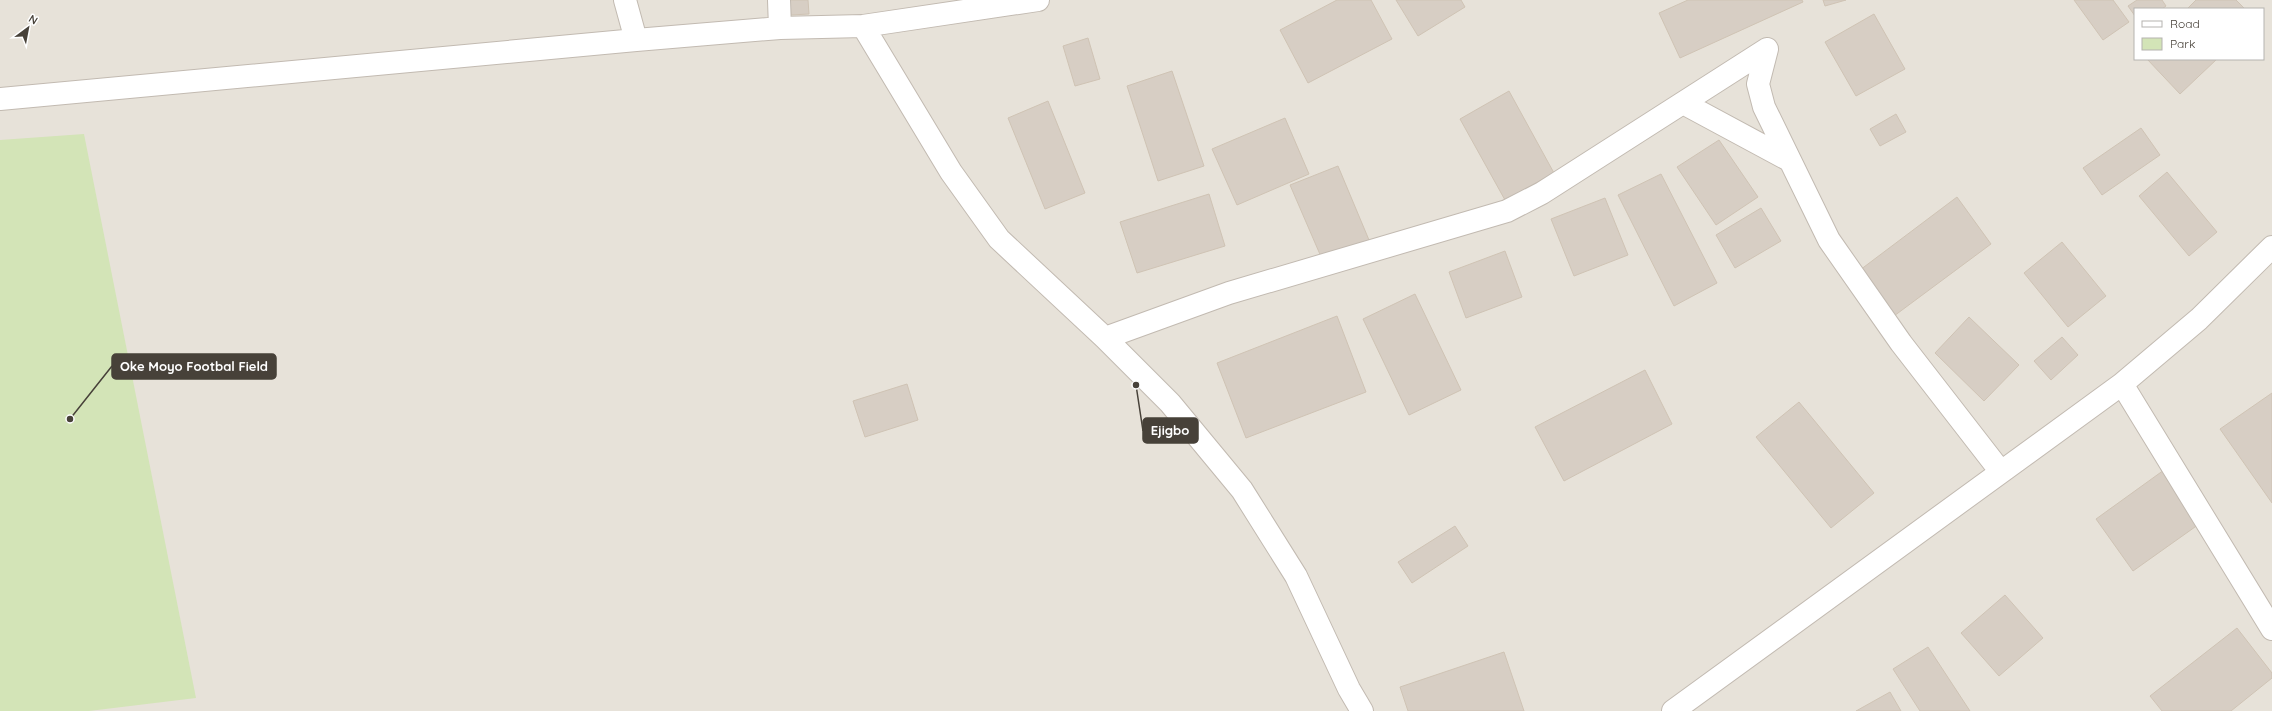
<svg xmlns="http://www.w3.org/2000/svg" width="2272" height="711" font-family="Quicksand,sans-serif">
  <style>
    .residential { fill: #e7e2d9; fill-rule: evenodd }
    .green { fill: #d3e4b7 }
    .building { fill: #d7cec4; stroke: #cfc3b4 }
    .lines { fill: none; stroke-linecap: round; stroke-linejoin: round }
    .street-casing { stroke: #c2bab1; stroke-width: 24 }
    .street { stroke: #fff; stroke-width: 22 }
    .leader { fill: none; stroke: #474139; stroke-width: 1.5 }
    .callout-dot { fill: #474139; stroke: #fff; stroke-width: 1.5 }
    .callout { fill: #474139; stroke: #474139; stroke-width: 1.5 }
    .callout-label { font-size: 13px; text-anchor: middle; font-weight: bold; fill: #fff }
  </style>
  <rect width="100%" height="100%" fill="#f4f0ea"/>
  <!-- residential -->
  <path class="residential" d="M0,0h2272v711h-2272zM2135,9h128v50h-128z"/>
  <!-- green -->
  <path class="green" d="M84,134l112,564 -107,13h-89v-571z"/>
  <!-- building -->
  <path class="building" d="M790,0h18l1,14 -18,1z
    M1337,0h34l21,39 -84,44 -28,-53z
    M1396,0h65l4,7 -47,29z
    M1688,0h114l1,2 -123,56 -21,-45z
    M1823,0h23l-21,6z
    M2074,0h39l16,22 -26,18z
    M2137,0h25l4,6 -4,3h-27v7l-7,-10z
    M2196,0h40l9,9h-58z
    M1874,14l31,55 -49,27 -31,-54z
    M1088,38l12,41 -25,7 -12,-40z
    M2147,59h70l-37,35z
    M1172,71l32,95 -46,15 -31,-95z
    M1509,91l45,82 -49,27 -45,-81z
    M1048,101l37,92 -40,16 -37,-91z
    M1896,114l10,18 -26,14 -10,-17z
    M1285,118l24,56 -72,31 -25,-56z
    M2141,128l19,27 -58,40 -19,-27z
    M1719,140l39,57 -42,28 -39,-58z
    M1338,166l31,74 -47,19 -32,-74z
    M2167,172l50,60 -28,24 -50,-60z
    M1661,174l56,109 -43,23 -56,-111z
    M1209,194l16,52 -88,27 -17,-51z
    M1957,197l34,47 -97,72 -34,-46z
    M1605,198l23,57 -54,21 -23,-57z
    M1761,208l20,33 -46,27 -19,-33z
    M2062,242l44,54 -38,31 -44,-54z
    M1505,251l17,46 -56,21 -17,-46z
    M1415,294l46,96 -52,25 -46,-96z
    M1337,316l29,76 -120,46 -29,-75z
    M1969,317l50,48 -35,36 -49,-48z
    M2062,337l16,18 -27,25 -17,-19z
    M1645,370l27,54 -108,57 -29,-54z
    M907,384l11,36 -53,17 -12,-36z
    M2272,393v110l-52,-74z
    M1799,402l75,91 -43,35 -75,-91z
    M2164,470l38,52 -69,49 -37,-52z
    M1455,526l13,20 -56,37 -14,-21z
    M2005,595l38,43 -44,38 -38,-43z
    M2237,628l35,45v5l-41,33h-69l-12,-15z
    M1928,647l42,64h-50l-27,-42z
    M1504,652l20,59h-116l-8,-24z
    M1890,692l11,19h-45z"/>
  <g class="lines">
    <!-- street casing -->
    <g class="street-casing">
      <path id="street" d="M625,0l11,40
        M779,0l1,28
        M863,26l88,146 48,67 106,99 65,65 72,87 54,86 53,113 13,22
        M1767,49l-9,35 6,23 65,133 72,103 100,129
        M0,99l636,-59 144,-12 83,-2 175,-26
        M1683,103l106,57
        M1105,338l124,-45 278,-82 35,-18 225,-144
        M2122,384l150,245
        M1673,711l449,-327 77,-65 73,-72"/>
    </g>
    <!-- street -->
    <use href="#street" class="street"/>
  </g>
  <!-- callouts -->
  <path class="leader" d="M70 419L112 366M1136 385L1143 431"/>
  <g class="callout-dot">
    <circle cx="70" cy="419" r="4"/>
    <circle cx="1136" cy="385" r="4"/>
  </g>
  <g class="callout">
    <rect x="112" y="354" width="164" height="25" rx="4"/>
    <rect x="1143" y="418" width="55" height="25" rx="4"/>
  </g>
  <g class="callout-label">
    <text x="194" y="371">Oke Moyo Footbal Field</text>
    <text x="1170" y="435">Ejigbo</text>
  </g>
  <!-- legend -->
  <rect x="2134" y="8" width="130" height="52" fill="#ffffff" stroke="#b5b3b0"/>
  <rect x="2142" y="21" width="20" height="6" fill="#ffffff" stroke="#b5b3b0"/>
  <text x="2170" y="28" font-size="12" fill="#474139">Road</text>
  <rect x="2142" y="38" width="20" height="12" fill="#d3e4b7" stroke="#b5b3b0"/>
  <text x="2170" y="48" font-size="12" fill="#474139">Park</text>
  <!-- north arrow -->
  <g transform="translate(28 28) rotate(32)" stroke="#ffffff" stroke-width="3" paint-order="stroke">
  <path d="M0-3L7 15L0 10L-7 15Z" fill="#474139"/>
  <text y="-6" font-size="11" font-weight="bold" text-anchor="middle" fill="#474139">N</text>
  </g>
</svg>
